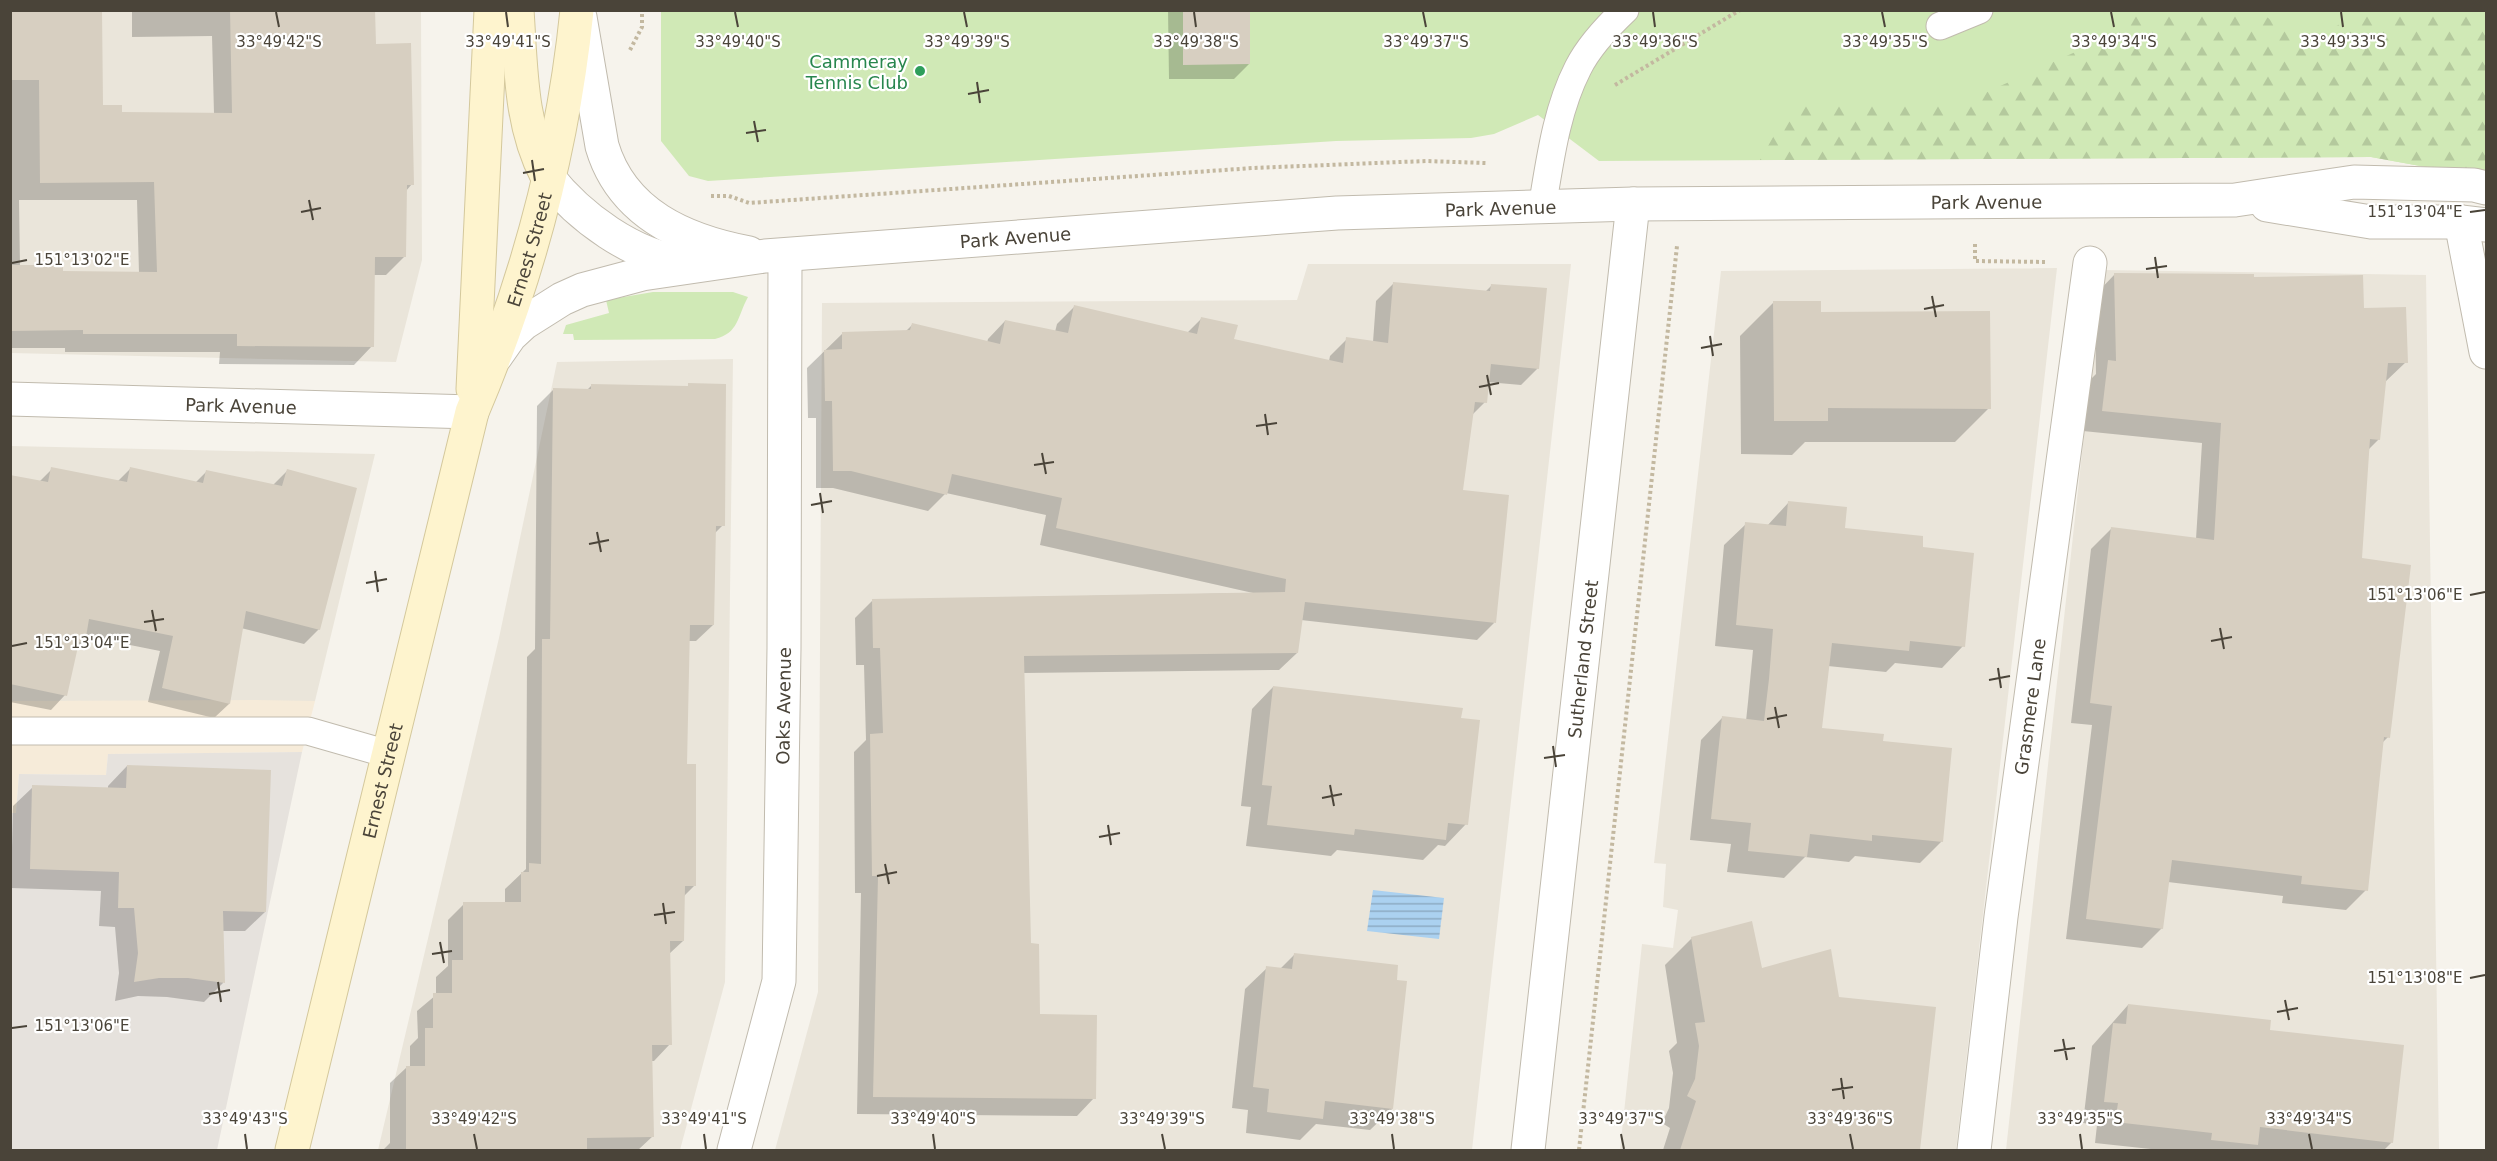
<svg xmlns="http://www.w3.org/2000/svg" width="2497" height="1161" font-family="'DejaVu Sans',sans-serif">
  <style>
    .residential { fill: #eae5da }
    .commercial { fill: #f6ebd9 }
    .industrial { fill: #e6e2dd }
    .grass { fill: #d0e9b6 }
    .forest { fill: url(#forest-firs) }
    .water { fill: url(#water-rules) }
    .shadow { fill: #0003; fill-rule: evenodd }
    .building { fill: #d7cfc1 }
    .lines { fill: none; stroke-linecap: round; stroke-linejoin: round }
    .lane-casing { stroke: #c1bbae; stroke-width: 29 }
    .street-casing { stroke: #c1bbae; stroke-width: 35 }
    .secondary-casing { stroke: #d4c89c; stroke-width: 35 }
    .path { stroke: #c3b8a0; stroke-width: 4; stroke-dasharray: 3 3; stroke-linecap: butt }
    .lane { stroke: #fff; stroke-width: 27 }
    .street { stroke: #fff; stroke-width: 33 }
    .secondary { stroke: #fef4ce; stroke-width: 33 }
    .ticks { fill: none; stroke: #4a4439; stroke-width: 2 }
    .leisure-dot { fill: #2e9e5b; stroke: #fff; stroke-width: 2 }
    .labels { text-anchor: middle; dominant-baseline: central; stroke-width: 4.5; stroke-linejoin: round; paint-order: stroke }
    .leisure-label { font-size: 18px; fill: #27864d; stroke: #fff; text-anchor: end }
    .street-label { font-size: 18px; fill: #4a4439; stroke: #fff }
    .ticks-label { font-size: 15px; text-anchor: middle; fill: #4a4439; stroke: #fff; stroke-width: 4.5; stroke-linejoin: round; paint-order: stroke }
  </style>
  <defs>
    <pattern id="forest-firs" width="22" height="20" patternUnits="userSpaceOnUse" patternTransform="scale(1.5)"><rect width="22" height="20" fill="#d0e9b6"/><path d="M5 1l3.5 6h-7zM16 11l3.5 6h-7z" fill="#b4c99d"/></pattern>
    <pattern id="water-rules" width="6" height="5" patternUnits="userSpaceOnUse" patternTransform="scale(1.5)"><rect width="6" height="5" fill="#abd1f0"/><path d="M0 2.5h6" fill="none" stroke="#8dabc3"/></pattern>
  </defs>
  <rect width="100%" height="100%" fill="#f6f3ec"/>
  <!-- residential -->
  <path class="residential" d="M11,11h410l1,249 -26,102 -385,-9z
    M1308,264h263l-99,886h-697l43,-158 4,-689 475,-3z
    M2057,268l-101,882h-336l22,-206 31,4 5,-38 -15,-3 3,-43 -12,-1 67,-592z
    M2102,270l324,5 13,875h-433z
    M733,359l-8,623 -45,168h-302l121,-512 58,-276z
    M11,446l364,8 -60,247h-304z"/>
  <!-- commercial -->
  <path class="commercial" d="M11,701l246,-1 58,1 -13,51 -194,2 -2,21 -87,-1 -3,39h-5z"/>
  <!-- industrial -->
  <path class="industrial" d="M302,752l-85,398h-206l-1,-337h6l3,-39 87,1 2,-21z"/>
  <!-- grass -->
  <path class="grass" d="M661,11h1825v167l-115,-21 -772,4 -61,-46 -44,19 -23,4 -135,3 -628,40 -19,-5 -28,-35z
    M653,292h80l15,5c-11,20 -9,36 -33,42l-141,1 -1,-6h-10l3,-9 43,-12 -3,-13z"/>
  <!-- forest -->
  <path class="forest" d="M2132,11h127l43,33 63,-33h121v167l-115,-21 -611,3 32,-56 166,1 164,-74z"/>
  <!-- water -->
  <path class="water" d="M1373,890l71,8 -5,41 -72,-8z"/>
  <!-- shadow -->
  <path class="shadow" d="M10,10l91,97 20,7h93l-2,-78 -80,1v-27h242v35l38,139 -7,8v64l-19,19h-13l-1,71 -18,19 -135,-1 1,-12h-155v-4h-55zM19,200h118l2,73h-78l-41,-6z
    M1168,10h80l1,54 -15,15h-65z
    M2115,274l138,5 110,31 43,52 -21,20 -6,57 -11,11 -8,110 28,177 -6,6 -16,147 -20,20 -64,-7 1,-7 -115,-14 -6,46 -20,20 -76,-9 26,-214 -21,-2 20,-174 20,-20 85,10 6,-96 -119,-12 5,-49 8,-8 -1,-79z
    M1393,284l92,8 7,-7 46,83 -17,17 -34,-3 -2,20 -14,14 -10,75 33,132 -17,17 -176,-20 -4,33 -18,17 -256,3 7,272 8,71 56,82 -17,18 -220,-2 4,-221h-6l-1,-141 12,-12 -2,-75h-8l-1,-47 18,-18 380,-7 -213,-48 6,-30 -100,-22 -18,18 -95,-23h-17v-70h-8l-1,-50 36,-35 62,-1 7,-7 75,18 1,-4 17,-18 50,11 2,-8 17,-17 113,26 14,-14 31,21 97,21 1,-5 17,-17 26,3 3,-41z
    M1774,302l46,11 169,95 -34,34h-150l-13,13 -51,-1 -1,-118z
    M591,386h134l-2,139 -9,9 -1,91 -17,16h-8l-2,125 8,120 -11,11v44l-14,13 1,90 -16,17h-3l2,75 -15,14h-255l7,-7v-60l17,-16h3v-21l8,-8 -1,-27 19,-16v-18l12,-11v-46l16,-16 41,-1v-14l21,-20 1,-212 8,-8 2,-243 16,-16h34z
    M52,469l65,13 13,-13 65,14 12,-12 65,15 15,-15 32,158 -15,15 -63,-16 -12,76 -15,14 -66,-16 12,-51 -75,-15 -2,7 -8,8 -10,44 -14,15 -41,-8v-226l29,6z
    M1789,502l54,27 78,20 42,97 -21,22 -47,-5 -9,9 -58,-6 -7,63 61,13 60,99 -22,22 -65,-7 -6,6 -44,-5 -21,21 -57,-6 4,-28 -41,-4 11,-100 21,-22 24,3 2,-19 5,-52 -38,-4 9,-101 22,-21 21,2z
    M1273,687l187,33 6,104 -21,22 -7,-1 -15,15 -86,-10 -6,6 -85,-10 5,-39 -10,-1 11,-97z
    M127,766l138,146 -20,19h-23l1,52 -19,19 -37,-5 -29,-1 -23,5 4,-28 -4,-46 -16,-1 2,-35 -90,-3 2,-82 20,-19 75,2v-3z
    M1692,938l69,32 77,28 96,10 -15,142h-256l7,-22 -8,-5 7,-15 4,-35 -4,-22 8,-8 -12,-78z
    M1294,955l98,154 -22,21 -54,-6 -16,16 -54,-7 2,-23 -16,-2 13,-119 22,-21 13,1z
    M2128,1005l141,27 123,110 -8,8h-224l-65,-7 2,-18 -14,-2 9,-77z"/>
  <!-- building -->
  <path class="building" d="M10,10h92l1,95h19v7l110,1 -2,-103h145l1,34 35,-1 3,142h-7l-1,72h-31l-1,90 -137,-1v-12h-154v-4l-73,1v-66h53v6l94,1 -3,-90 -114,1 -1,-103h-29z
    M1183,10h67v54l-67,1z
    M2114,273l140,1v3l109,-2 1,33 42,-1 2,56h-20l-8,77 -10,-1 -8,119 49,7 -21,173 -6,-1 -16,154 -67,-7 1,-8 -130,-16 -9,69 -77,-10 26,-213 -22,-3 21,-176 103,13 7,-117 -119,-12 6,-51 8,1z
    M1393,282l97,9 1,-7 56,4 -8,81 -48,-5 -4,39 -12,-1 -12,88 46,5 -13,128 -191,-21 -7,51 -274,3 7,287 8,1 1,70 57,1 -1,84 -223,-2 5,-221h-6l-2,-142 13,-1 -3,-85h-7l-1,-49 413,-7 1,-13 -230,-51 6,-30 -110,-24 -5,21 -96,-24h-18l-1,-70h-7l-1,-51 18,-1v-17l68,-2 2,-7 88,21 5,-24 63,13 6,-28 123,29 4,-17 37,8 -4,14 109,24 3,-26 42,6z
    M1773,301h48v11l169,-1 1,98 -163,-1v13h-54z
    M688,383l38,1 -1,142h-9l-2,99h-24l-3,139h9v122h-11l-1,55h-14l2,104h-20l2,92 -67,1v12h-181v-84h19v-38h8v-35h19v-33h11v-58h58v-30h8v-9l12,1 1,-225h8l3,-251 38,1v-5l97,2z
    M51,467l76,15 3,-15 73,16 3,-13 76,16 5,-17 70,19 -37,142 -74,-19 -16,93 -68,-16 11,-52 -84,-17 -4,24 -6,-1 -12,54 -57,-12v-209l38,7z
    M1788,501l59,6 -2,21 78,8v11l51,6 -9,94 -55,-6 -1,10 -77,-8 -10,85 62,6 -1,7 69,7 -9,94 -71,-7v6l-62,-7 -3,23 -59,-6 3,-28 -40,-4 11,-103 42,5 5,-42 4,-50 -37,-4 9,-103 41,4z
    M1273,686l190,22 -2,10 19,2 -12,105 -20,-2 -2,17 -91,-11 -1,6 -87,-10 5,-39 -10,-1z
    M127,765l144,5 -5,142 -43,-1 2,72 -37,-5h-29l-25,4 4,-29 -4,-45h-16l1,-36 -89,-3 2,-84 94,3z
    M1752,921l10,47 69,-19 8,48 97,10 -16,143h-240l16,-49 -9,-5 8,-17 4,-33 -4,-23 10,-1 -14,-85z
    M1294,953l104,12 -1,15 10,1 -14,128 -68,-8 -2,18 -56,-7 2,-23 -16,-2 13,-121 26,3z
    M2128,1004l143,16 -1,10 134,15 -11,98 -133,-16 -2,18 -47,-5 1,-7 -97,-11 3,-19 -14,-1 9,-79 13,1z"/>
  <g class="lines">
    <!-- lane casing -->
    <g class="lane-casing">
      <path id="lane" d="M1940,26l39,-16
        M1542,208c8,-47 14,-97 36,-140 11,-22 29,-41 47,-58
        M10,731h298l80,23"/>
    </g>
    <!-- street casing -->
    <g class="street-casing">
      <g id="street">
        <path d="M580,17l22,129c20,68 83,95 147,107"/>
        <path d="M547,176c32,41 86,81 139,87"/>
        <path d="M2267,205l104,17h90l25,3"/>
        <path d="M2461,222l25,130"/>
        <path id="s1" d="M496,356l14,-20 14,-13 38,-24 20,-9 60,-16 123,-18 572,-43 296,-9 602,-4 119,-18 120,3 12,3"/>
        <path id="s2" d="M10,399l462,13"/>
        <path id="s3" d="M734,1150l45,-169 5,-333 1,-392"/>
        <path id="s4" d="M1528,1150l105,-946"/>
        <path id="s5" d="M1974,1150l27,-233 89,-654"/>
      </g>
    </g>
    <!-- secondary casing -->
    <g class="secondary-casing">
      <g id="secondary">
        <path d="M517,10c4,57 3,115 30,166"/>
        <path d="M473,389l18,-379"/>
        <path id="s6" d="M292,1150l180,-738c54,-127 91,-264 105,-402"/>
      </g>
    </g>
    <!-- path -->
    <path class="path" d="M630,50l12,-23v-17
      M1615,85l125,-75
      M711,196h18l20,7 504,-35 173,-7 60,2
      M1975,244v17l72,1
      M1579,1150l98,-904"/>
    <!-- lane -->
    <use href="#lane" class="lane"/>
    <!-- street -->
    <use href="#street" class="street"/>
    <!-- secondary -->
    <use href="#secondary" class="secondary"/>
  </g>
  <!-- ticks -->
  <path class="ticks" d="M276,12l3,15M506,12l2,15M735,12l3,15M964,12l3,15M1194,12l2,15M1423,12l3,15M1653,12l2,15M1882,12l3,15M2111,12l3,15M2341,12l2,15M977,82l3,21M968,94l21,-4M754,121l4,21M746,133l20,-3M532,160l3,21M523,173l21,-4M309,200l4,20M301,212l20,-4M2470,212l15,-2M2155,257l3,21M12,263l15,-3M2146,269l21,-3M1932,296l4,21M1924,309l20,-4M1710,336l3,20M1701,348l21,-4M1487,375l4,20M1479,387l20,-4M1265,414l3,21M1256,426l21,-3M1042,453l4,21M1034,465l20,-3M820,493l3,20M811,505l21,-4M597,532l4,20M589,544l20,-4M375,571l3,21M366,583l21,-4M2470,595l15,-3M152,610l4,21M144,622l20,-3M2220,628l4,21M2211,641l21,-4M12,646l15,-3M1998,668l3,20M1989,680l21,-4M1775,707l4,21M1767,719l20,-4M1553,746l3,21M1544,758l21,-3M1330,785l4,21M1322,798l20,-4M1108,825l3,20M1099,837l21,-4M885,864l4,20M877,876l20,-4M663,903l3,21M654,915l21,-3M440,942l4,21M432,954l20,-3M2470,978l15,-3M218,982l3,20M209,994l21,-4M2285,1000l4,20M2277,1012l21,-4M12,1028l15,-2M2063,1039l4,21M2054,1051l21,-3M1841,1078l3,21M1832,1090l21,-3M245,1134l2,15M474,1134l3,15M704,1134l2,15M933,1134l2,15M1162,1134l3,15M1392,1134l2,15M1621,1134l3,15M1850,1134l3,15M2080,1134l2,15M2309,1134l3,15"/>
  <!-- markers -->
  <circle class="leisure-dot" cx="920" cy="71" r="6"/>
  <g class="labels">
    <!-- leisure labels -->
    <g class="leisure-label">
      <text x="908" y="61">Cammeray<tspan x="908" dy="21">Tennis Club</tspan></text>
    </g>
    <!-- street labels -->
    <g class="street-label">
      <text stroke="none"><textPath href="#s1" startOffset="1520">Park Avenue</textPath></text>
      <text stroke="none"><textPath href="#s1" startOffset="1034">Park Avenue</textPath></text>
      <text stroke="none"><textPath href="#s1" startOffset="548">Park Avenue</textPath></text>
      <text stroke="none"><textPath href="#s6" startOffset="932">Ernest Street</textPath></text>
      <text stroke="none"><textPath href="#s2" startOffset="231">Park Avenue</textPath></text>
      <text stroke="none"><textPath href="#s4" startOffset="494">Sutherland Street</textPath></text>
      <text stroke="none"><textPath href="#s3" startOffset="450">Oaks Avenue</textPath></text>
      <text stroke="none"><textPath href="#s5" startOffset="447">Grasmere Lane</textPath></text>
      <text stroke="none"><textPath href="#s6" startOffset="380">Ernest Street</textPath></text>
    </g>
  </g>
  <g class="ticks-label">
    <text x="279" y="47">33°49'42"S</text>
    <text x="508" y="47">33°49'41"S</text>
    <text x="738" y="47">33°49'40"S</text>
    <text x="967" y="47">33°49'39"S</text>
    <text x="1196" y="47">33°49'38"S</text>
    <text x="1426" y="47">33°49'37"S</text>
    <text x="1655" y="47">33°49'36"S</text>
    <text x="1885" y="47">33°49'35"S</text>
    <text x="2114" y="47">33°49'34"S</text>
    <text x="2343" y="47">33°49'33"S</text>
    <text x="2415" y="217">151°13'04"E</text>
    <text x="82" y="265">151°13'02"E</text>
    <text x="2415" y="600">151°13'06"E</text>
    <text x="82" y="648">151°13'04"E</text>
    <text x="2415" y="983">151°13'08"E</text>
    <text x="82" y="1031">151°13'06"E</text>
    <text x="245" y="1124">33°49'43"S</text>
    <text x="474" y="1124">33°49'42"S</text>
    <text x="704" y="1124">33°49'41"S</text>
    <text x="933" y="1124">33°49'40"S</text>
    <text x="1162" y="1124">33°49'39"S</text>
    <text x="1392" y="1124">33°49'38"S</text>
    <text x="1621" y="1124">33°49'37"S</text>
    <text x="1850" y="1124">33°49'36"S</text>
    <text x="2080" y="1124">33°49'35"S</text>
    <text x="2309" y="1124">33°49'34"S</text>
  </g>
  <!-- border -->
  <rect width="2497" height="1161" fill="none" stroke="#4a4439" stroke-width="24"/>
</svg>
